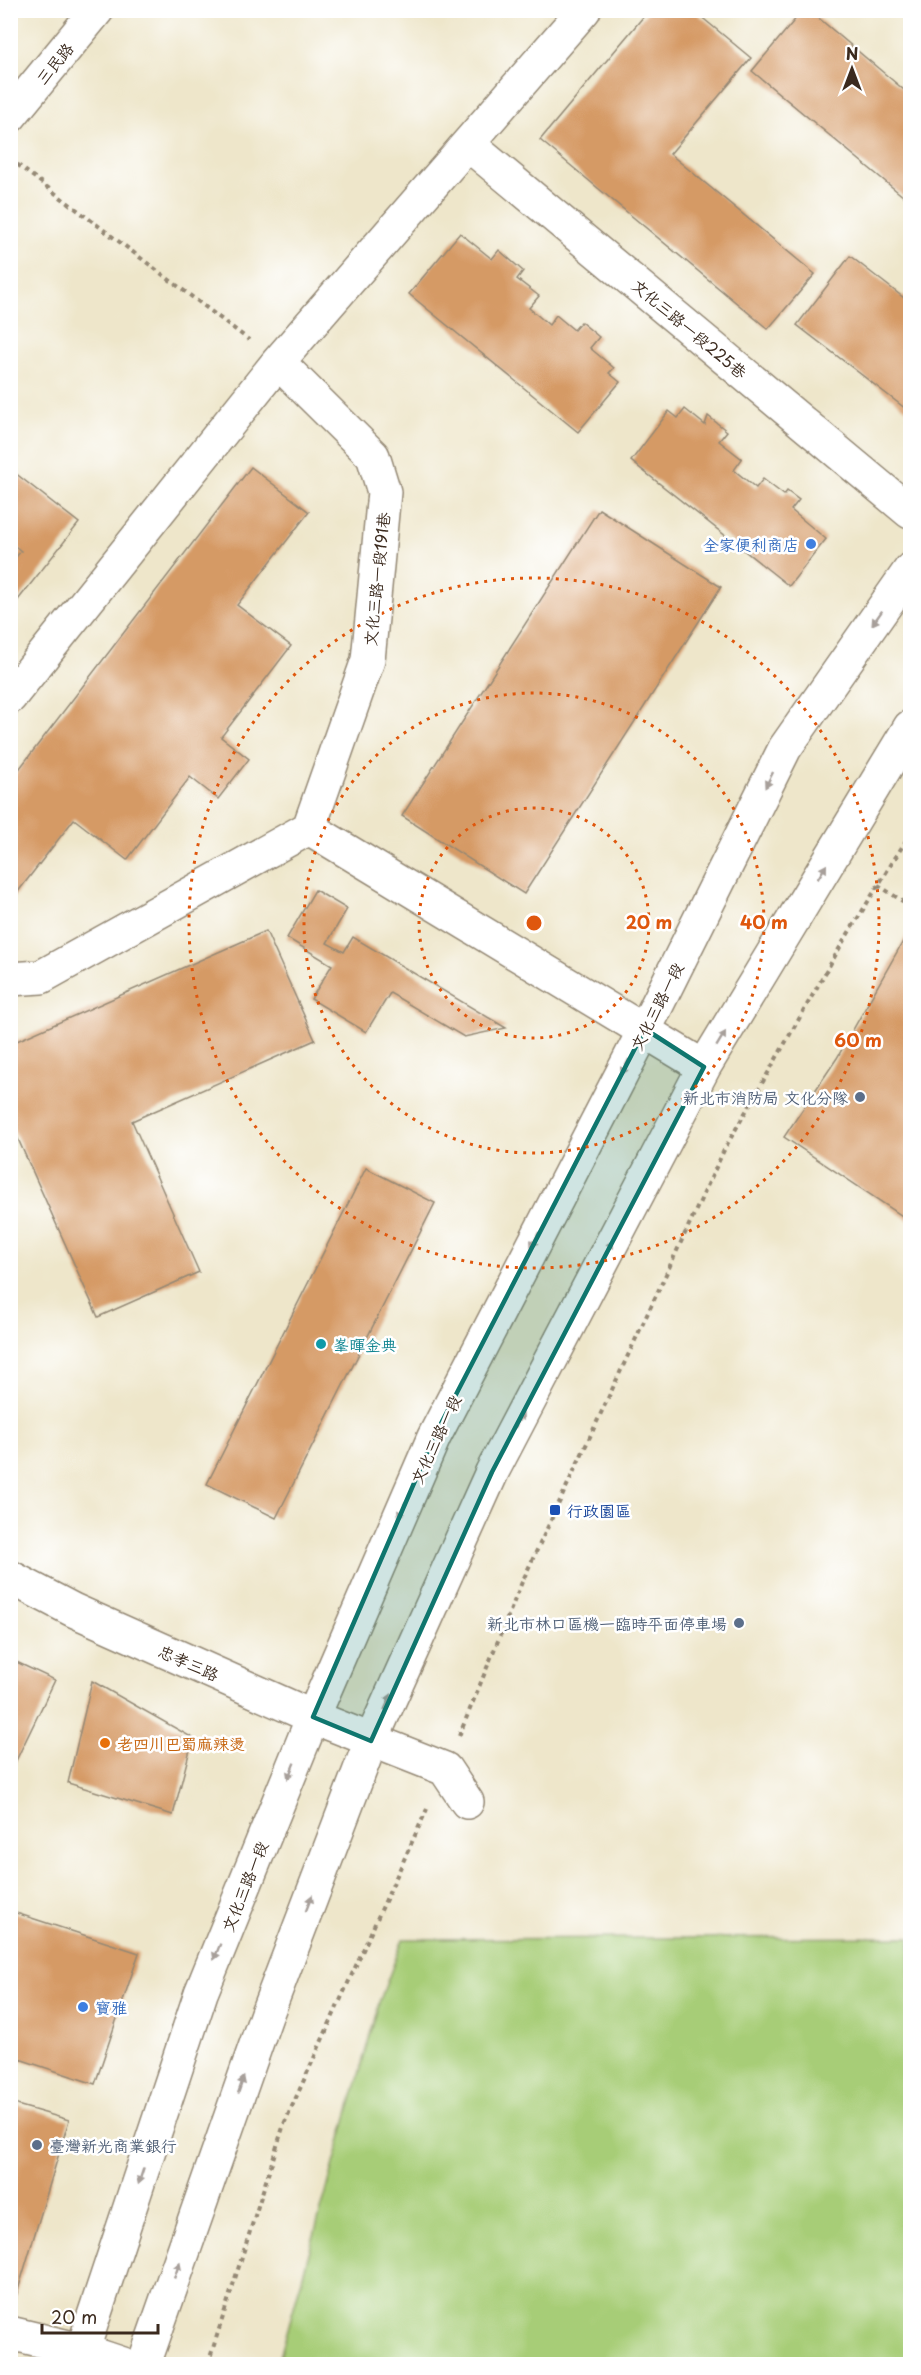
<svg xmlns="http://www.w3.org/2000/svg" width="921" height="2375" font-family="'Playpen Sans','LXGW WenKai TC',sans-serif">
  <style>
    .green { fill: #a7cd77; stroke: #717c4a; stroke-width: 1.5 }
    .building { fill: #d59a65 }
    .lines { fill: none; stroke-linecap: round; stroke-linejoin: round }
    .minor-casing { stroke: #948874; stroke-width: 36 }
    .path { stroke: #948874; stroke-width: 4; stroke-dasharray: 4.5 4.5; stroke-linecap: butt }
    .minor { stroke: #fff; stroke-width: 33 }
    .oneway { fill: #a79f9a }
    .marked { fill: #0f766e; fill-opacity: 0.2; stroke: #0f766e; stroke-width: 4.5; stroke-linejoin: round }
    .ring { fill: none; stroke: #df570d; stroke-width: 3; stroke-dasharray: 3 6 }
    .shop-dot { fill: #3f7fe0; stroke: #fff; stroke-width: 2 }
    .service-dot { fill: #5c6f8a; stroke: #fff; stroke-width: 2 }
    .culture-dot { fill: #0f9aa8; stroke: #fff; stroke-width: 2 }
    .transit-dot { fill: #1a4fb4; stroke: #fff; stroke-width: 2 }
    .food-dot { fill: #e8710a; stroke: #fff; stroke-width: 2 }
    .labels { text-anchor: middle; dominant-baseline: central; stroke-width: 5; stroke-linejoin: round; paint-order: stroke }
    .street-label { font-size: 16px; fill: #3b2a1e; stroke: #fff }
    .shop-label { font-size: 16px; fill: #366cbe; stroke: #fff; text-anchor: end }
    .service-label { font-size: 16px; fill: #4e5e75; stroke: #fff; text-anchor: end }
    .culture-label { font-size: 16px; fill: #0d838f; stroke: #fff; text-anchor: start }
    .transit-label { font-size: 16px; fill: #164399; stroke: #fff; text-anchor: start }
    .food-label { font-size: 16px; fill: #c56008; stroke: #fff; text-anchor: start }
    .centre { fill: #df570d; stroke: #fff; stroke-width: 3 }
    .ring-label { font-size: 18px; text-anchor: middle; font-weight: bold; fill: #df570d; stroke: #fff; stroke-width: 5; stroke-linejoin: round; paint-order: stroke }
  </style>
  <rect width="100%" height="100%" fill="#fff"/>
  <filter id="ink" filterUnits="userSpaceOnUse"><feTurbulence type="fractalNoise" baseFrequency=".0167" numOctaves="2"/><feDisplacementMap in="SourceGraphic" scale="12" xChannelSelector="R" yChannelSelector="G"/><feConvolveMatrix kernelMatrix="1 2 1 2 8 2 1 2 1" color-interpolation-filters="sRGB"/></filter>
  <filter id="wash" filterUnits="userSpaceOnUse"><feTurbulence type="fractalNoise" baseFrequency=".008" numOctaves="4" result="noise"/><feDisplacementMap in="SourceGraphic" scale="24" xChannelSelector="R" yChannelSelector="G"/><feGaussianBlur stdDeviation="1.35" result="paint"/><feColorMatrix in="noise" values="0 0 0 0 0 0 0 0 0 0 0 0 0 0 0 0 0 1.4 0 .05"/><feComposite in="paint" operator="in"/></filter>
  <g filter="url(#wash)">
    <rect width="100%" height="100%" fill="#eee6ca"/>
    <!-- green -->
    <path class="green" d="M910,1937v427h-632l101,-361 24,-64z"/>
    <g id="blocks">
      <!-- building -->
      <path class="building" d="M649,10h44l58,48 -81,96 145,120 -47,55 -228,-189z
        M803,10h6l101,85v107l-158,-131z
        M460,233l32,26 7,-9 24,21 -6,8 22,17 -10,12 20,17 7,-10 18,15 7,-8 18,15 -9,11 24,20 -5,5 11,9 -42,50 -169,-138z
        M850,256l54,42 6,-9v123l-113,-87z
        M685,409l20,16 3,-9 19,15 -8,10 23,18 -8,11 22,18 7,-9 21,16 3,-4 12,9 -8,10 35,29 -37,47 -158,-125 38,-50 9,7z
        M251,467l58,45 -72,93 54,41 -70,91 28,22 -31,40 -28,-22 -63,83 -53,-41 -64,83v-121z
        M10,469l69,54 -69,87v-46l11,-13 -11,-9z
        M599,509l122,78 -197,307 -122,-78z
        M315,890l32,19 -20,34 17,9 9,-15 153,91 -42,9 -74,-44 -24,39 -55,-33 21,-34 -45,-27z
        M910,929v292l-126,-84 53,-79z
        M266,931l49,109 -183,81 67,151 -101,45 -88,-196v-77z
        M366,1168l69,35 -159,315 -69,-34z
        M10,1659l45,21 -45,93z
        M92,1681l101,57 -20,77 -105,-32z
        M10,1911l129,42 -44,131 -85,-28z
        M10,2103l59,17 -54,180 -5,-1z"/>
    </g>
  </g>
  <g filter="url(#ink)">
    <use href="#blocks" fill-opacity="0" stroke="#948874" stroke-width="1.5"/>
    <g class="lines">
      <!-- minor casing -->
      <g class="minor-casing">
        <path id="minor" d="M10,116l87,-106
          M469,145l441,367
          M10,697l268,-335 306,-352
          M309,828l395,239
          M10,979l31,-2 268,-149 59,-168 16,-168 -11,-36 -95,-94
          M10,1577l63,33 240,107 132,52 22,33
          M10,2333l71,17 42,14
          M78,2364l123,-371 112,-276 121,-280 211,-408 140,-281 125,-178
          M144,2364l122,-348 105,-275 121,-269 212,-405 206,-340"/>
      </g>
      <!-- path -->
      <path class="path" d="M10,159l239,181
        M878,885l32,21
        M459,1736l63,-154 203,-434 118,-206 67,-108
        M208,2364l76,-240 143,-315"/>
      <!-- minor -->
      <use href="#minor" class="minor"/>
    </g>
    <!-- one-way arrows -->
    <defs><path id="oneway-solid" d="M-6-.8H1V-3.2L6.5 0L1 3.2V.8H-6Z" transform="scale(1.5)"/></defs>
    <g class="oneway">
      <use href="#oneway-solid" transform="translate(877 618) rotate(125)"/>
      <use href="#oneway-solid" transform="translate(769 780) rotate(117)"/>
      <use href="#oneway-solid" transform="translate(822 872) rotate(-59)"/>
      <use href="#oneway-solid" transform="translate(721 1039) rotate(-59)"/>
      <use href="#oneway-solid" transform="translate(625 1067) rotate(117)"/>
      <use href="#oneway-solid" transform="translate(535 1240) rotate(117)"/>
      <use href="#oneway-solid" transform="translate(609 1248) rotate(-62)"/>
      <use href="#oneway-solid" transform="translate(519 1420) rotate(-62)"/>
      <use href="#oneway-solid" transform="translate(402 1510) rotate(113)"/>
      <use href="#oneway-solid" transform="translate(388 1702) rotate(-66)"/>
      <use href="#oneway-solid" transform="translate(291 1771) rotate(112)"/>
      <use href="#oneway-solid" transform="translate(309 1903) rotate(-69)"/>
      <use href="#oneway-solid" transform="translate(217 1952) rotate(112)"/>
      <use href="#oneway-solid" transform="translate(241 2085) rotate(-71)"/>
      <use href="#oneway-solid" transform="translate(141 2176) rotate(108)"/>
      <use href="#oneway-solid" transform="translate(177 2270) rotate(-71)"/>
    </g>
  </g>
  <!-- marked area -->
  <path class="marked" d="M645,1029l59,38 -212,405 -121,269 -58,-24 121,-280z"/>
  <!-- distance rings -->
  <g class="ring">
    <circle cx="534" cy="923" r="115"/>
    <circle cx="534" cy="923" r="230"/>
    <circle cx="534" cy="923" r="345"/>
  </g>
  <!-- markers -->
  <g class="shop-dot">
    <circle cx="811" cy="544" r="6"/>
    <circle cx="83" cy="2007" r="6"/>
  </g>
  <g class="service-dot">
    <circle cx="860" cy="1097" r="6"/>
    <circle cx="739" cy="1623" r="6"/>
    <circle cx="37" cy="2145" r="6"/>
  </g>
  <circle class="culture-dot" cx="321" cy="1344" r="6"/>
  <rect class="transit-dot" x="549" y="1504" width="12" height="12" rx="3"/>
  <circle class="food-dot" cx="105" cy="1743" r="6"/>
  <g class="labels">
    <!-- street labels -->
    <g class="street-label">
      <text transform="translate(54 63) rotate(-51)">三民路</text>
      <text transform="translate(690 328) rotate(40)">文化三路一段225巷</text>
      <text transform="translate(376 579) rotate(-84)">文化三路一段191巷</text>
      <text transform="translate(656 1006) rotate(-63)">文化三路一段</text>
      <text transform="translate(435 1439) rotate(-65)">文化三路一段</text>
      <text transform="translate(189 1662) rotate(24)">忠孝三路</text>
      <text transform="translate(244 1886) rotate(-68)">文化三路一段</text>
    </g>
    <!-- shop labels -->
    <g class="shop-label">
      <text x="799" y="544">全家便利商店</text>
      <text x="95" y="2007" text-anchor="start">寶雅</text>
    </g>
    <!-- service labels -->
    <g class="service-label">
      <text x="848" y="1097">新北市消防局 文化分隊</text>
      <text x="727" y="1623">新北市林口區機一臨時平面停車場</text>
      <text x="49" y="2145" text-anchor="start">臺灣新光商業銀行</text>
    </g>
    <!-- culture labels -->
    <g class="culture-label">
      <text x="333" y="1344">峯暉金典</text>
    </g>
    <!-- transit labels -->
    <g class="transit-label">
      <text x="567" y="1510">行政園區</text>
    </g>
    <!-- food labels -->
    <g class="food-label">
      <text x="117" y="1743">老四川巴蜀麻辣燙</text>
    </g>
  </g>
  <circle cx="534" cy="923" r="9" class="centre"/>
  <g class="ring-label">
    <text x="649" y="929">20 m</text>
    <text x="764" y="929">40 m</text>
    <text x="858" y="1047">60 m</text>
  </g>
  <!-- margin -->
  <rect width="921" height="2375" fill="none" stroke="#fff" stroke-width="36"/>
  <!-- north arrow -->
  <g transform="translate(852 69)" stroke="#ffffff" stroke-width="4.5" paint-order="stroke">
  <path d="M0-4.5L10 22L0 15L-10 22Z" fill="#3b2a1e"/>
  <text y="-9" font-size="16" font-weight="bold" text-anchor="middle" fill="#3b2a1e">N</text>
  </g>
  <!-- scale -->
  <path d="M42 2324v9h116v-9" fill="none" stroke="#3b2a1e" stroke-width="3"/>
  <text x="51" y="2324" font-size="18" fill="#3b2a1e" stroke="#ffffff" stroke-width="4.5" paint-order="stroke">20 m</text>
</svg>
